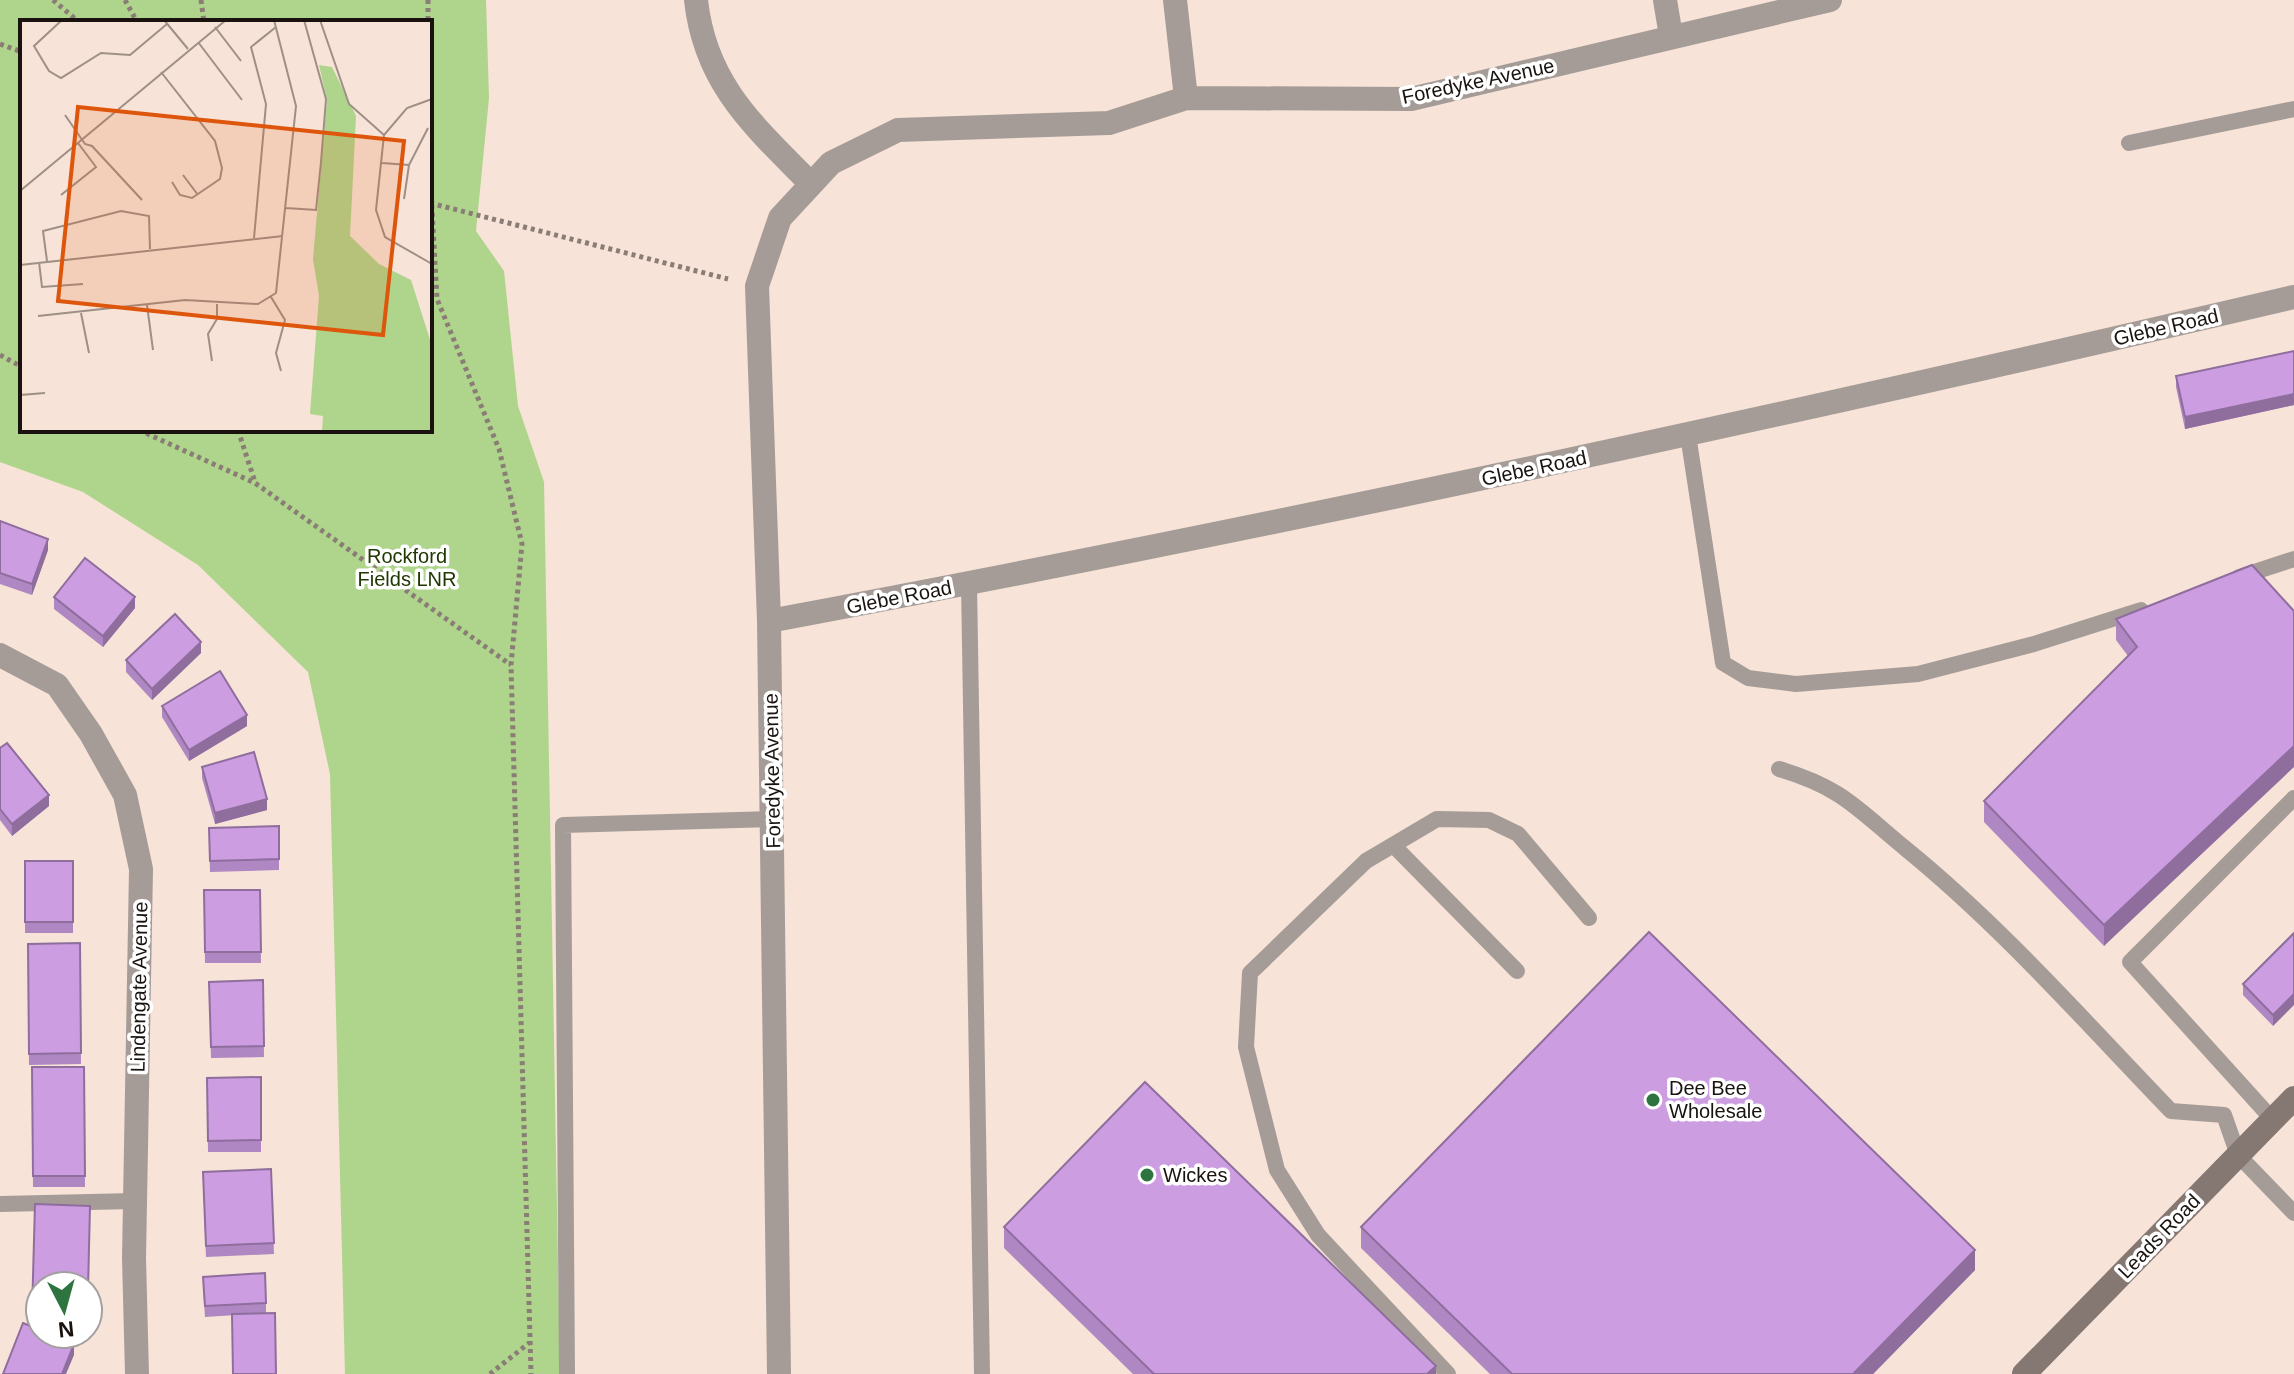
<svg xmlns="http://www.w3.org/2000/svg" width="2294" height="1374" font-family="Arial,sans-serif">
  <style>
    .green { fill: #afd48c; fill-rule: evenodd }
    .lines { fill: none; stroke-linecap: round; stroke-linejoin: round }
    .path { stroke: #8a7d75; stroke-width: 5; stroke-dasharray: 4 4; stroke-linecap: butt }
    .service { stroke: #a59c98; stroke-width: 16 }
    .minor { stroke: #a59c98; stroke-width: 24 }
    .secondary { stroke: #857772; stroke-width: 24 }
    .wall { fill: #af87c2 }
    .shaded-wall { fill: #8f6e9e }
    .building { fill: #cc9de1; stroke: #8f6e9e; stroke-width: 2 }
    .poi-dot { fill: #2e7441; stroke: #fff; stroke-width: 3 }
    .labels { text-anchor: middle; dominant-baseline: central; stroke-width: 7; stroke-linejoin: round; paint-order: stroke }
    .street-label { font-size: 20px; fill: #19120e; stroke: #fff }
    .park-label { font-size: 20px; fill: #213802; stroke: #fff }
    .poi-label { font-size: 20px; fill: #19120e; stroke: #fff; text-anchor: start }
    .inset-road { fill: none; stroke: #9e8f87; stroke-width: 2 }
    .view { fill: #de550c; fill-opacity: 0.15; stroke: #de550c; stroke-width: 4 }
    .inset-edge { fill: none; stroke: #19120e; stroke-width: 4 }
  </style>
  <rect width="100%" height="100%" fill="#f7e3d7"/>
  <!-- green -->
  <path class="green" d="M0,0h486l3,98 -13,133 28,40 14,135 26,76 16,892h-215l-15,-600 -22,-102 -110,-107 -115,-73 -83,-30zM22,22h408v408h-408z"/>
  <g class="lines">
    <!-- path -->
    <path class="path" d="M53,0l26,22
      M125,0l12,22
      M201,0l3,22
      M428,0v22
      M0,44l22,8
      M430,173l7,126 62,150 23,95 -11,121 20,709
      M430,203l298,76
      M0,355l22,12
      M139,430l116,53 256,182
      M238,430l17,52
      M490,1374l39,-31"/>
    <!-- service -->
    <path class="service" d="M2129,143l165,-34
      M1688,435l35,228 25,15 48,6 122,-10 116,-30 107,-34
      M2239,577l55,-18
      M969,584l13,790
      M1779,769c64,19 78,40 127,80 97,79 179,173 265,262l53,4 14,40 56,58
      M1393,845l124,126
      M2273,1120l-143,-158 164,-164
      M0,1204l135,-3
      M567,1374l-4,-549 209,-6
      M1448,1374l-130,-139 -41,-65 -31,-123 4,-74 116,-112 71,-42 52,1 29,14 71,84"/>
    <!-- minor -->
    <path class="minor" d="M696,0c9,84 58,126 114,183
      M1175,0l11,98
      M1665,0l6,36
      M769,621c511,-95 1019,-206 1525,-324
      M0,655l57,30 34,49 34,61 16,74 -7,389 3,116
      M779,1374l-10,-753 -12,-335 23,-68 51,-55 67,-33 211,-7 77,-25 225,1 419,-99"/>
    <!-- secondary -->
    <path class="secondary" d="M2024,1374l270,-276"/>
  </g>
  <!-- wall -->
  <path class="wall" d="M2294,351v54l-109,24 -9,-42v-11z
    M0,521l48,29 -16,45 -32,-11z
    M54,597l81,11 -32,39 -49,-38z
    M2294,611l-190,335 -120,-124v-21l144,-145 -12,-16v-21z
    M201,653l-49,47 -26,-28v-12z
    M162,706l85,20 -58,35 -27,-44z
    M0,748l49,58 -37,30 -12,-16z
    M202,767l65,43 -52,14 -13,-46z
    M279,826v44l-69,2 -1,-44z
    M25,861h48v72h-48z
    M204,890h56l1,73h-56z
    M2294,933l-21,93 -30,-31v-11z
    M80,943l1,121 -52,1 -1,-121z
    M263,980l1,77 -53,1 -2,-76z
    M32,1067h52l1,120h-52z
    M261,1077v75h-53l-1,-74z
    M271,1169l3,85 -68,3 -3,-74z
    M35,1204l5,82v39l-8,-1z
    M1004,1227l432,147h-303l-129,-126z
    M1361,1227l614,43 -102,104h-383l-129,-126z
    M203,1288l63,15v10l-61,4z"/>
  <!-- shaded-wall -->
  <path class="shaded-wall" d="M2294,394v11l-109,24v-12z
    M48,539v11l-16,45v-11z
    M135,597v11l-32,39v-11z
    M201,642v11l-49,47v-11z
    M247,715v11l-58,35v-11z
    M2294,746v21l-190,179v-21z
    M49,795v11l-37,30v-12z
    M267,799v11l-52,14v-11z
    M2294,994v11l-21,21v-11z
    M1975,1250v20l-102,104h-20z
    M74,1344v11l-8,19h-4z
    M1436,1366v8h-9z"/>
  <!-- building -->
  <path class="building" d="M2294,351v43l-109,23 -9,-41z
    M0,521l48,18 -16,45 -32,-11z
    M85,558l50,39 -32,39 -49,-39z
    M2252,565l42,46v135l-190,179 -120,-124 153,-154 -21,-28z
    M175,614l26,28 -49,47 -26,-29z
    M220,671l27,44 -58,35 -27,-44z
    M7,743l42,52 -37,29 -12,-15v-61z
    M254,752l13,47 -52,14 -13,-46z
    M279,826v33l-69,2 -1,-33z
    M25,861h48v61h-48z
    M204,890h56l1,62h-56z
    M1649,932l326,318 -122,124h-341l-151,-147z
    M2294,933v61l-21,21 -30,-31z
    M80,943l1,110 -52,1 -1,-110z
    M263,980l1,66 -53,1 -2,-65z
    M32,1067h52l1,109h-52z
    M261,1077v63l-53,1 -1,-63z
    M1145,1082l291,284 -9,8h-273l-150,-147z
    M271,1169l3,74 -68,3 -3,-74z
    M35,1204l55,2 -2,84v-4h-48v27h-8z
    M265,1273l1,30 -61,3 -2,-29z
    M275,1313l1,61h-43l-1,-60z
    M23,1323l17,7v4h10l24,10 -12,30h-59z"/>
  <!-- markers -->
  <g class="poi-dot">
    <circle cx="1653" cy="1100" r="8"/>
    <circle cx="1147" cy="1175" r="8"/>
  </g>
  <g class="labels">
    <!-- street labels -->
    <g class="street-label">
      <text transform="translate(1478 81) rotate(-12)">Foredyke Avenue</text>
      <text transform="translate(2166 327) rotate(-13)">Glebe Road</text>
      <text transform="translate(1534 468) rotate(-12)">Glebe Road</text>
      <text transform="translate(899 597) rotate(-11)">Glebe Road</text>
      <text transform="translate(772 771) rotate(-91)">Foredyke Avenue</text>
      <text transform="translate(139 987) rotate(-89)">Lindengate Avenue</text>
      <text transform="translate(2159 1236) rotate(-46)">Leads Road</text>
    </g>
    <!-- park labels -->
    <g class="park-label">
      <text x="407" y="556">Rockford<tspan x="407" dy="23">Fields LNR</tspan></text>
    </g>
    <!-- poi labels -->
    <g class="poi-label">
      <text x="1669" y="1088">Dee Bee<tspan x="1669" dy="23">Wholesale</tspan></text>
      <text x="1163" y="1175">Wickes</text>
    </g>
  </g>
  <!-- overview -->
  <g transform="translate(20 20)">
    <rect width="412" height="412" fill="#f7e3d7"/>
    <path d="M299,45l13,2 24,49 -6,120 29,28 32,16 21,66v86h-110l1,-16 -13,-2 9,-118 -6,-37 14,-159z" fill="#afd48c"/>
    <path class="inset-road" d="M42,0l-28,26 15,25 12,7 40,-25 29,2 37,-31M144,0l24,29M300,0l29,84 35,31M195,7l26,34M178,22l44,58M141,52l54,69 7,27 -2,11 -28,19 -12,-3 -8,-13M412,79l-25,9 -23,27 -8,75 9,27 47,27M45,95l20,29 7,2 50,54M362,143l27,2M163,155l15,20M0,171l206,-171M41,175l35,-28 -18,-24M384,179l5,-34 19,-37M266,188l30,2 5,-48 5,-63 -22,-79M234,218l12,-134 -15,-57 25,-20M27,241l-4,-30 78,-20 28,5 1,33M19,242l3,25 41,-3M0,245l263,-29M251,277l14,23 -9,33 5,18M127,285l6,45M61,293l8,40M18,296l147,-16 73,4 18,-11 20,-187 -22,-86M192,341l-4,-27 9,-15v-15M0,375l25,-2"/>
    <path class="view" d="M58,87l326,34 -21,194 -325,-34z"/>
    <rect width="412" height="412" class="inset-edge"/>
  </g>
  <!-- north arrow -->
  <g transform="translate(64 1310) rotate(174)"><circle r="38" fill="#ffffff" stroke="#a3a09f" stroke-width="2"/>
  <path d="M0-6L14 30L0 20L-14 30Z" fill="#2e7441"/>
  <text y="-12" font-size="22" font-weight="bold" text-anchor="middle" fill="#19120e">N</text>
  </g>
</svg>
